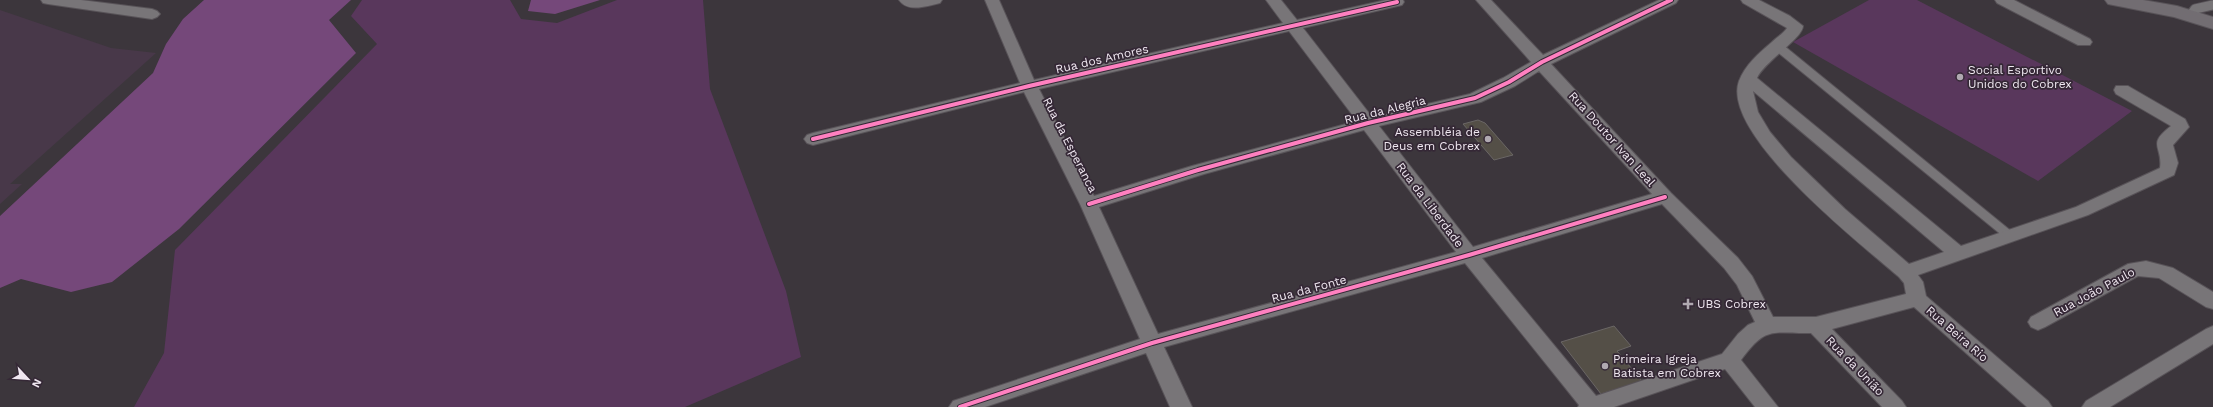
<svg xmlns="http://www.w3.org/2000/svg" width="2213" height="407" font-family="'Work Sans',sans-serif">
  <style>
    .built { fill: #483849 }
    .green { fill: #59375c }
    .forest { fill: #75487a }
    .building { fill: #544f47; stroke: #6a6665 }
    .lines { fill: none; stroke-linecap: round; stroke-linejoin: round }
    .lane-casing { stroke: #585358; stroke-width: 11 }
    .street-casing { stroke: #585358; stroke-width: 2 }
    .secondary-casing { stroke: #585358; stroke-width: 2 }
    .lane { stroke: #787578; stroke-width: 9 }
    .street { fill: #787578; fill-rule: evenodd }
    .secondary { fill: #726d72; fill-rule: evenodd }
    .cycleway-casing { stroke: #352836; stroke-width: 6 }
    .cycleway { stroke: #ff80c0; stroke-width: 4 }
    .poi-dot { fill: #b0a9b1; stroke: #352836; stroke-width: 1.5 }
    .labels { text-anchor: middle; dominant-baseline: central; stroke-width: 3.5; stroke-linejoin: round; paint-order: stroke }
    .street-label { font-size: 12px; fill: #efe7f0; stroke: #352836 }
    .poi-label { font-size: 12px; fill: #efe7f0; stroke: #352836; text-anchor: start }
  </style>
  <rect width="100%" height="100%" fill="#3c363c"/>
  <!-- built -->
  <path class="built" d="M0,10l111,38 45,5 -146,131h12l-22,20z"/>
  <!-- green -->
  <path class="green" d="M362,0h148l11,19 36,4 60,-23h86l7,89 76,202 15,66 -116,50h-551l30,-54 11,-103 202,-206 -26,-28z
    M1869,0h48l215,111 -94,70 -245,-139z"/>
  <!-- forest -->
  <path class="forest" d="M204,0h147l-22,20 27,33 -177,176 -67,53 -41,10 -50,-13 -21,9v-72l153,-143 13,-29 17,-25z
    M531,0h69l-45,14 -27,-3z"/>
  <!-- building -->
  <path class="building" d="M1478,120l7,3 28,32 -19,5 -31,-36z
    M1614,326l17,20 -14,5 25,30 -41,13 -40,-52z"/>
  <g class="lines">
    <!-- lane casing -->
    <g class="lane-casing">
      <path id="lane" d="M2190,16l5,-7 18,-4
        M1776,45l234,191"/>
    </g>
    <!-- street casing -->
    <g class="street-casing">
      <path id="street" d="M41,0h40l71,9 5,2 3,3 -3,3 -5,2 -104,-15 -5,-1z
        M899,0h43l-2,3c-13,3 -32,10 -41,-3z
        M985,0h14l35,80 249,-57 -17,-23h15l16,20 89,-20h17l1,2 -2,3 -99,23 69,89 98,-23 33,-16 28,-16 -55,-62h15l52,55 116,-55h19l-2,3 -125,61 120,129 67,65 14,18 21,41h43l90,-23 -2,-11 -5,-6c-37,-32 -179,-143 -160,-196 6,-16 20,-28 33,-39 5,-5 12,-9 15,-14l-44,-25 -2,-3h18l31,16 13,10c0,12 -39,36 -46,52l204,168 115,-39 84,-39c3,-22 -14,-23 11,-42l-55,-32 -2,-4 2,-4h12l57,33 4,8 -16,18 5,18 -4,12 -86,40 -170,60 5,7 3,14 122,105 4,6h-25l-113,-100 -82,22 70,72 4,6h-24l-71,-74c-40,0 -45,-7 -70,27l37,47h-23l-30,-38 -111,38h-36l1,-2 -114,-142 -301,84 28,60h-22l-24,-54 -161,54h-36l4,-6 187,-62 -60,-135 -56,-112 -211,53 -6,-2 -3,-4 3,-4 6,-2 207,-50zM1289,31l68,90 -165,45 -98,30 -55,-107zM1539,71l113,123 -179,53 -94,-121 102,-24 34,-16zM1753,91l191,161 -35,12 -64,-55 -54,-52 -21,-25 -12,-20zM1364,130l92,122 -298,82 -59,-127 105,-33zM1662,204l62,64 13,17 18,37 -7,3 -10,9 -16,20 -126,42 -114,-138z
        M1995,0h19l76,39 2,3 -2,3h-12l-81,-42z
        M2146,261l27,7 40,24v17l-7,-2 -47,-29 -21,-2 -93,51 -7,3 -7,-3 -3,-5 3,-5 97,-53z
        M2213,326v18l-103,63h-28l4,-6 120,-72z"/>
    </g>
    <!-- secondary casing -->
    <g class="secondary-casing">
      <path id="secondary" d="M2105,0h38l34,6 36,11v12l-39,-12 -66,-13z"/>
    </g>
    <!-- lane -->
    <use href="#lane" class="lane"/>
    <!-- street -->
    <use href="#street" class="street"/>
    <!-- secondary -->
    <use href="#secondary" class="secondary"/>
    <!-- cycleway casing -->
    <g class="cycleway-casing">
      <path id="cycleway" d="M813,139l216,-53 368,-84
        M1089,204l109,-34 170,-47 107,-25 34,-16 33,-20 129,-62
        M960,407l192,-64 317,-88 196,-58"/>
    </g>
    <!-- cycleway -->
    <use href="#cycleway" class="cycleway"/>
  </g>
  <!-- markers -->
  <g class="poi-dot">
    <circle cx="1960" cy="77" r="4"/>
    <circle cx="1488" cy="139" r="4"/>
    <path d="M1686 298h4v4h4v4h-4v4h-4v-4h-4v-4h4z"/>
    <circle cx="1605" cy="366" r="4"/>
  </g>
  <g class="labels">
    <!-- street labels -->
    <g class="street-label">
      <text transform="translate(1102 59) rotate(-13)">Rua dos Amores</text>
      <text transform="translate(1385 110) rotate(-14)">Rua da Alegria</text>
      <text transform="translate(1612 139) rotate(48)">Rua Doutor Ivan Leal</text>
      <text transform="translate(1070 145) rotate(63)">Rua da Esperanca</text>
      <text transform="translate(1430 205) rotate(53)">Rua da Liberdade</text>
      <text transform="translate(1309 289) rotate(-15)">Rua da Fonte</text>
      <text transform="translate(2094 292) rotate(-28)">Rua João Paulo</text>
      <text transform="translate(1957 334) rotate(41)">Rua Beira Rio</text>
      <text transform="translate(1855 366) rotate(46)">Rua da União</text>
    </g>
    <!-- poi labels -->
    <g class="poi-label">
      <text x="1968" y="70">Social Esportivo<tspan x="1968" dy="14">Unidos do Cobrex</tspan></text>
      <text x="1480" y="132" text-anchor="end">Assembléia de<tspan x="1480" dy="14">Deus em Cobrex</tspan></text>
      <text x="1697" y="304">UBS Cobrex</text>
      <text x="1613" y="359">Primeira Igreja<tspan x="1613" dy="14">Batista em Cobrex</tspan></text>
    </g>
  </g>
  <!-- north arrow -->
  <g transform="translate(28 379) rotate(116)" stroke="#352836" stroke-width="3" paint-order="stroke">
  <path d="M0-3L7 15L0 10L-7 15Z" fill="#efe7f0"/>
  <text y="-6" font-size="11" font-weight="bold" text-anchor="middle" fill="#efe7f0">N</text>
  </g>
</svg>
